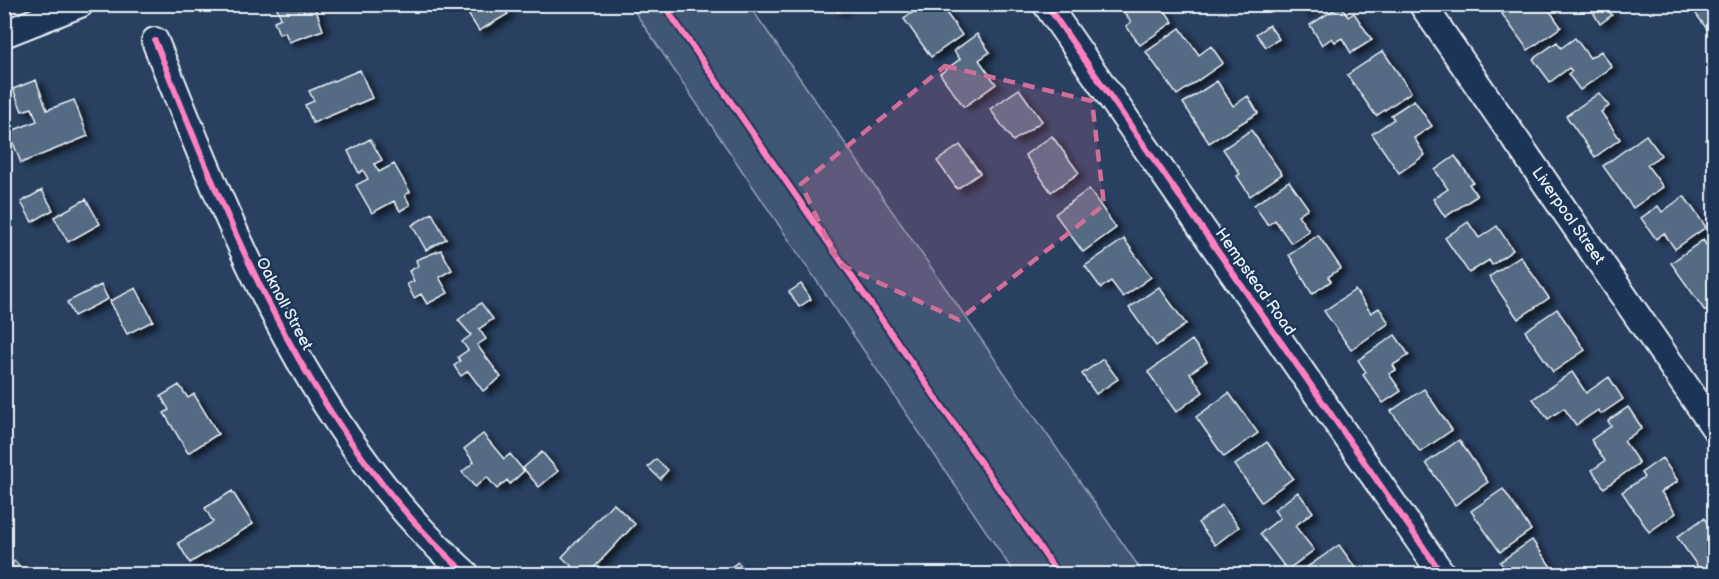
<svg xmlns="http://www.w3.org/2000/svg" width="1719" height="579" font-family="'Balsamiq Sans',sans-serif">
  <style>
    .green { fill: #415774; stroke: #94a4b6; stroke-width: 1.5 }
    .building { fill: #556a83; stroke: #e8f1f8; stroke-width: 1.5; filter: url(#shadow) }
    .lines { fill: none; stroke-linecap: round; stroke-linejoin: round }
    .street-casing { stroke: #e8f1f8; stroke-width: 30 }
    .street { stroke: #1d3557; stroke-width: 26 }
    .cycleway-casing { stroke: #1d3557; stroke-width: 10 }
    .cycleway { stroke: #ff80c0; stroke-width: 6 }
    .marked { fill: #d16f9a; fill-opacity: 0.2; stroke: #d16f9a; stroke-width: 4.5; stroke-dasharray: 12 8; stroke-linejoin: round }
    .labels { text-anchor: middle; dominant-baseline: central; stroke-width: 5; stroke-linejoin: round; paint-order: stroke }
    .street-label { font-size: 16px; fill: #e8f1f8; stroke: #1d3557 }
  </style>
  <defs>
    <filter id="shadow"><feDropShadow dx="6" dy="4" stdDeviation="3" flood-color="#0009"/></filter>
  </defs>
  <rect width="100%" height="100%" fill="#294061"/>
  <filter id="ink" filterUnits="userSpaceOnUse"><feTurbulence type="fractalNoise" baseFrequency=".0167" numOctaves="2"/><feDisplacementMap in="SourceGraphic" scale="12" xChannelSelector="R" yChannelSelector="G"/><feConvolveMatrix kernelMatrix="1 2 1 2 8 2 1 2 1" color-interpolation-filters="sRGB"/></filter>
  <g filter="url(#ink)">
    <!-- green -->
    <path class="green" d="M630,5h119l395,569h-129z"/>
    <!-- building -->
    <path class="building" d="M286,4h28l9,26 -34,12 -4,-10 -6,2 -5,-13 7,-3 -4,-10z
      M479,4h23l6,10 -29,17 -12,-19z
      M832,4h16l-10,8z
      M924,4h16l22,31 -31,22 -27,-38z
      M1118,4h42l13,18 -33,23 -14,-19 5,-4z
      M1298,4h18l-12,9z
      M1516,4h29l16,23 -33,23 -26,-36z
      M1708,4h6v35l-18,-25z
      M1341,5l7,12 6,-4 18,27 -21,13 -9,-15 -7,4 -3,-4 -10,7 -12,-20z
      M1606,6l6,9 -12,9 -6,-10z
      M1269,25l10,14 -13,8 -10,-13z
      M1180,28l19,27 12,-9 12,17 -46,32 -31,-43z
      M977,34l13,18 -11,8 17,24 -32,23 -24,-33 20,-15 -6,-8z
      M1575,38l15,20 11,-7 11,16 -32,23 -12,-16 4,-3 -3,-3 -19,14 -17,-23 24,-17 4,6z
      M1383,51l28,41 -35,24 -29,-41z
      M360,70l12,28 -59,25 -8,-18 9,-4 -5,-10z
      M36,80l11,30 27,-10 14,36 -67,27 -12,-31 28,-11 -5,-13 -10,3 -9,-22z
      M1217,81l16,25 15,-10 10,17 -49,30 -26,-40z
      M1019,89l23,32 -29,20 -23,-32z
      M1599,93l10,13 -8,6 19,27 -25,18 -29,-41z
      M1414,100l18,26 -18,12 11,17 -26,18 -27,-39 22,-15 -3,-4z
      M1251,130l31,44 -32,22 -13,-20 3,-2 -17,-25z
      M1714,133v16l-1,1 -7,-10z
      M1646,135l15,20 -14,10 16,22 -30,21 -30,-42z
      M1052,136l27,37 -28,19 -26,-37z
      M370,139l12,21 -8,4 5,8 15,-8 16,28 -5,3 5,10 -10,6 -6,-10 -22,12 -16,-28 12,-6 -5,-9 -4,3 -11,-22z
      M960,145l20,28 -23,16 -20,-28z
      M1455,156l18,26 -4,2 8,12 -32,21 -12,-18 15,-10 -13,-19z
      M1289,181l19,27 -10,7 11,16 -18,12 -16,-23 -7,5 -14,-20z
      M1089,189l27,39 -33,24 -28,-38z
      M42,190l11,20 -21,12 -11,-20z
      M1684,196l22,31 -31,22 -11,-16 -8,6 -15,-21 17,-12 4,6z
      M86,199l14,25 -32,18 -14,-25z
      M432,213l14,26 -20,11 -14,-25z
      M1468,222l11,16 18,-12 16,24 -21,15 -3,-5 -20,13 -24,-35z
      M1318,235l23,33 -13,9 3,4 -19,13 -23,-39z
      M1124,239l27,38 -28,20 -12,-16 -10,7 -16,-22z
      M1703,240l11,17v47l-9,7 -34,-48z
      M441,250l11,20 -13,7 9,16 -21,11 -6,-10 -7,4 -7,-14 7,-3 -5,-10 9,-5 -2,-6z
      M1520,256l29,42 -31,21 -29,-42z
      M801,284l10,15 -12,8 -10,-15z
      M101,285l7,14 -34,17 -7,-14z
      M1159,287l27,37 -30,22 -27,-38z
      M136,288l17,33 -26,13 -17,-33z
      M1355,290l16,23 8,-5 10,15 -38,27 -27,-39z
      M481,303l12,16 -14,10 7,10 -9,6 24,32 -18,14 -15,-20 -7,5 -7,-10 6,-5 -2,-4 10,-7 -6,-8 9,-7 -13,-15z
      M1557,309l28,41 -32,22 -28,-41z
      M1395,335l14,20 -16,10 3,5 -7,4 12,17 -18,12 -20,-28 3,-3 -8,-12z
      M1192,340l15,21 -17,12 13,19 -27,20 -28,-40z
      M1103,359l15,20 -22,15 -14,-20z
      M1572,372l14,21 23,-16 14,22 -22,15 -3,-4 -22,15 -12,-17 -16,11 -15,-20z
      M179,385l9,13 6,-4 24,40 -30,19 -24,-40 5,-3 -8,-14z
      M1424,389l28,41 -32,22 -29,-41z
      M1229,393l29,40 -34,24 -28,-40z
      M1628,407l14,21 -18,13 15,22 -35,25 -12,-18 13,-9 -14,-21 20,-14 -3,-5z
      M483,434l21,25 6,-5 14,17 -14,13 -3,-4 -10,9 -10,-12 -12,10 -13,-15 12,-10 -10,-13z
      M1459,440l29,42 -33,23 -29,-42z
      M1267,442l26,36 -32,24 -26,-37z
      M542,452l16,19 -19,16 -16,-19z
      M1662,458l16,23 -17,11 15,21 -27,19 -27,-40 22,-15 -3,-4z
      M656,459l12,11 -8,9 -12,-12z
      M1503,489l28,41 -31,22 -29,-41z
      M232,491l21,33 -63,39 -12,-20 35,-21 -8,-14z
      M1298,492l15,20 -18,14 19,24 -27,20 -27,-36 20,-16 -6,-8z
      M613,503l22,21 -47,50h-8l-18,-17z
      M1222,505l17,22 -24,18 -17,-22z
      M1704,518l10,15v41h-11l-26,-37z
      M1532,540l24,34h-47l-9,-12z
      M1339,545l21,29h-49l-5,-6z
      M15,561l12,13h-23v-4z
      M738,562l10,12h-27z"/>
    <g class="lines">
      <!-- street casing -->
      <g class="street-casing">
        <path id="street" d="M1046,4l396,570
          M1422,4l292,423
          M4,34l76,-30
          M155,41c77,191 154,391 311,533"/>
      </g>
      <!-- street -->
      <use href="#street" class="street"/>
      <!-- cycleway casing -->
      <g class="cycleway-casing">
        <path id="cycleway" d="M663,4l395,570
          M1046,4l396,570
          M155,41c77,191 154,391 311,533"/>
      </g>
      <!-- cycleway -->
      <use href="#cycleway" class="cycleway"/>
    </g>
  </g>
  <!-- marked area -->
  <path class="marked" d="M945,66l147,35 12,104 -145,115 -120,-56 -38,-80z"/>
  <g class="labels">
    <!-- street labels -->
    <g class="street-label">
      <text transform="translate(1568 216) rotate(55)">Liverpool Street</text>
      <text transform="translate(1255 282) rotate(55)">Hempstead Road</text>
      <text transform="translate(284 304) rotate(62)">Oaknoll Street</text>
    </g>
  </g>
  <!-- margin -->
  <rect width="1719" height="579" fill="none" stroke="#1d3557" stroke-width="24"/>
  <rect x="12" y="12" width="1695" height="555" fill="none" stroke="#e8f1f8" stroke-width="2" filter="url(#ink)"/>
</svg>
